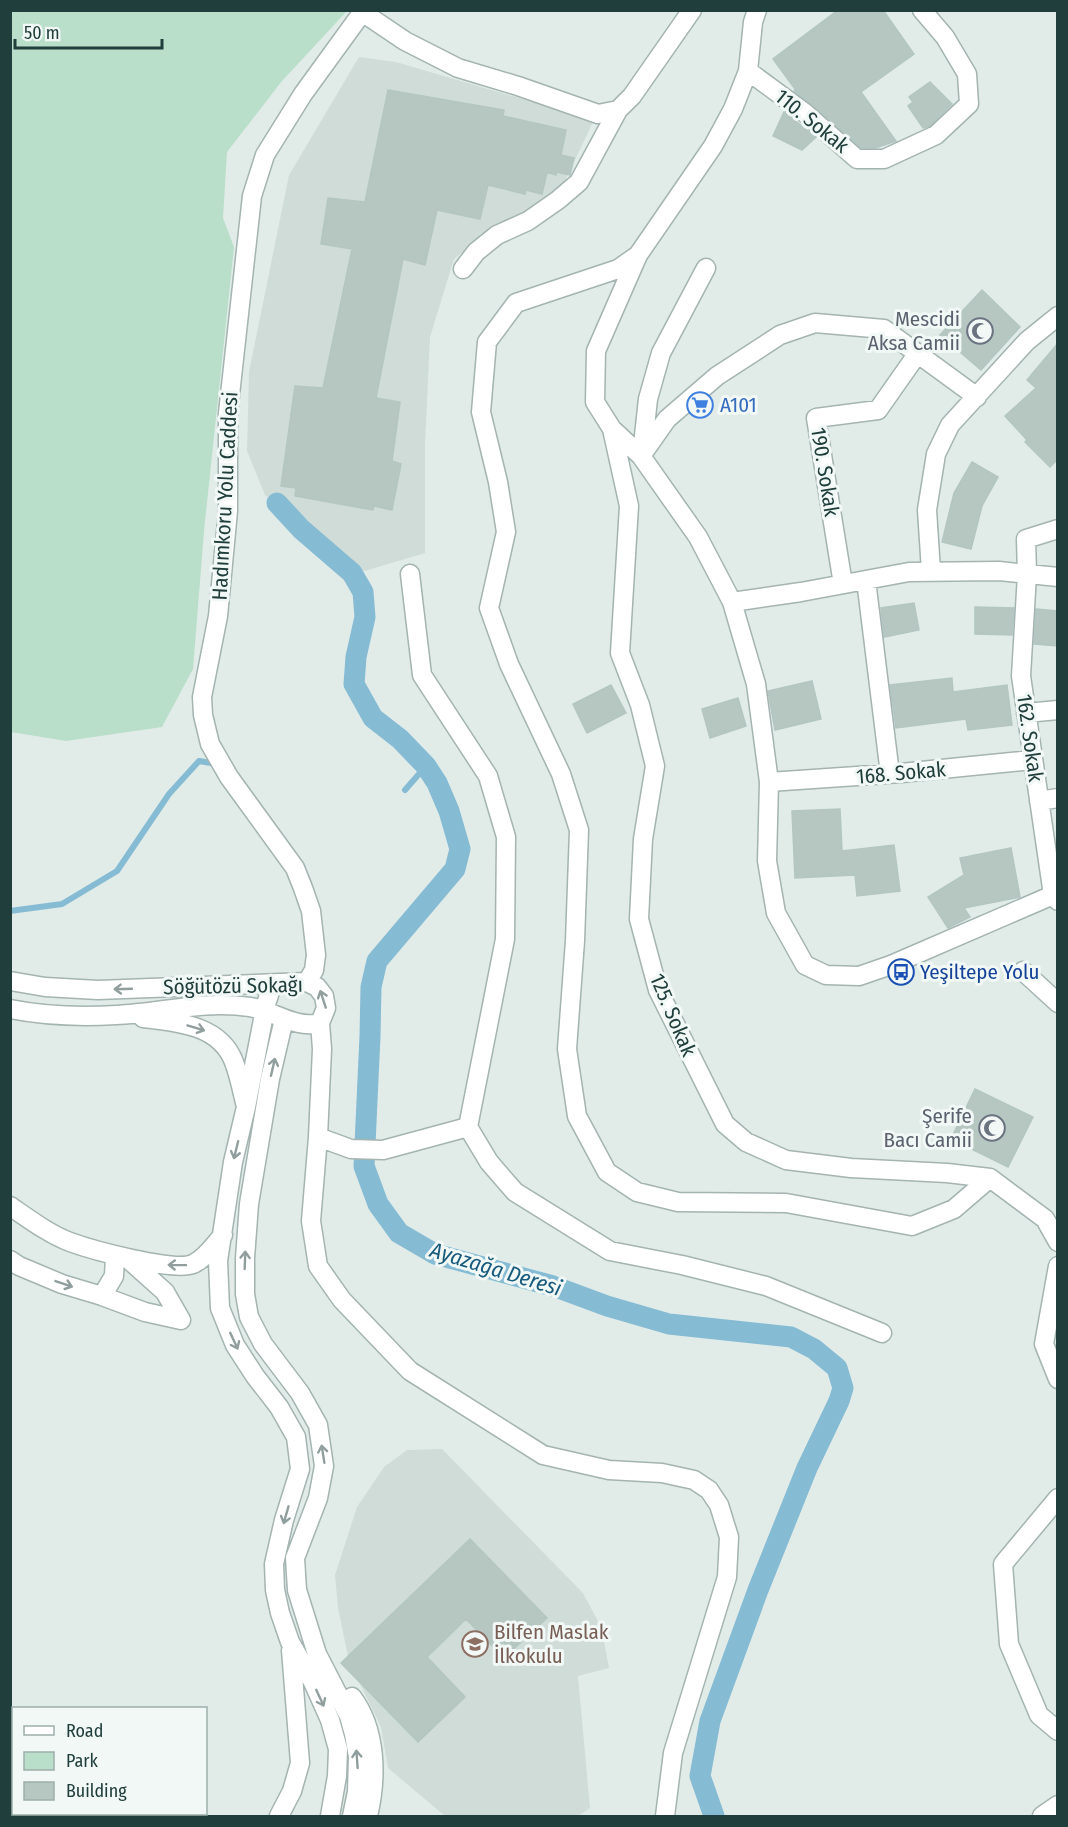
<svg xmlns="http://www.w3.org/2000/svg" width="1068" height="1827" font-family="'Fira Sans Condensed',sans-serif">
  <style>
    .built { fill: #cfdcd8 }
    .green { fill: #b9dec9 }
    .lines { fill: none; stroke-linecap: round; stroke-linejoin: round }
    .stream { stroke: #86bbd4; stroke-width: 6 }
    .canal { stroke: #86bbd4; stroke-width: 21 }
    .building { fill: #b6c7c2; stroke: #b3c6c1; stroke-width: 1.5 }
    .minor-casing { stroke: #a3b4b1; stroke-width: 21 }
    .minor { stroke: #fff; stroke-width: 18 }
    .oneway { stroke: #909e9d }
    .labels { text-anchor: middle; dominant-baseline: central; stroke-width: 6; stroke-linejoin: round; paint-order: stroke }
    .street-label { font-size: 21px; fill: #203e3b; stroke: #f1f8f6 }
    .worship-label { font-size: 21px; fill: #5b616d; stroke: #f1f8f6; text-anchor: end }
    .shop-label { font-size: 21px; fill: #366cbe; stroke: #f1f8f6; text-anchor: start }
    .transit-label { font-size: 21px; fill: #164399; stroke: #f1f8f6; text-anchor: start }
    .education-label { font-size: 21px; fill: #785e54; stroke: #f1f8f6; text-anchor: start }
    .water-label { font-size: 22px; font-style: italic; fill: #185b7c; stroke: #f1f8f6 }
  </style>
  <rect width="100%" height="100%" fill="#e1ece9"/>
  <!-- built -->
  <path class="built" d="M359,57l37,5 198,58 -31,65 -32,26 -38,17 -39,31 -24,78 -5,108v108l-67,20 -93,-78 -18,-44 2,-79 40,-197z
    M442,1449l141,144 18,34 8,41 -31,8 12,132 -12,8h-133l-57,-48 -7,-41 -32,-66 -11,-53 -3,-33 22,-68 27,-40 23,-17z"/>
  <!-- green -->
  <path class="green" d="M10,11h337l-65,70 -55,71 -4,66 11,29 -30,284 -11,138 -31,58 -96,14 -55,-9z"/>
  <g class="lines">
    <!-- stream -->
    <path class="stream" d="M405,790l21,-24
      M10,911l52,-7 55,-33 52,-77 30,-33 12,2 6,4"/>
    <!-- canal -->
    <path class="canal" d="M277,503l24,26 51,44 11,19 2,25 -9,40 -2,27 19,34 27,21 26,27 11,17 12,28 11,38 -5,20 -78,92 -6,26 -1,49 -6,130 14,38 21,29 36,21 118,32 54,20 62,18 122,13 23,12 23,19 6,20 -4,13 -32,67 -49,122 -48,131 -10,55 14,40"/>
  </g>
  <!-- building -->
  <path class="building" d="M838,10h45l31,44 -53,38 35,49 -21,7h-14l-67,-57 1,-2 -22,-30z
    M930,82l22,22 -22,22 -7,2 -15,-22 5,-4 -4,-5z
    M388,90l116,20 -1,6 63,14 -5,25 13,3 -4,17 -13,-3 -1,3 -9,-3 -5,22 -16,-4 -1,4 -37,-9 -8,34 -43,-9 -12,55 -22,-6 -27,139 24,4 -8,59 9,3 -9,46 -18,-4 -1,4 -78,-14 1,-8 -15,-2 14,-100 28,2 29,-139 -31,-5 7,-46 37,4z
    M784,112l32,25 -14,13 -29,-14z
    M982,290l38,37 -39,43 -41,-35z
    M1058,343v116l-8,8 -25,-25 2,-2 -22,-24 31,-28 -9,-8z
    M972,462l26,15 -16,29 -11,43 -29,-7 12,-49z
    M914,603l5,27 -35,7 -3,-29z
    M975,607l39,1 -2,27 -37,-1z
    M1036,609l22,2v35l-24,-2z
    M952,678l1,14 54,-7 5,40 -44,5 -2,-11 -70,9 -6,-43z
    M812,681l9,38 -46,11 -7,-39z
    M611,685l15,28 -39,20 -14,-29z
    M738,698l8,28 -36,12 -8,-29z
    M840,809l2,42 52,-6 6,46 -43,5 -2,-21 -60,3 -3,-67z
    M1011,848l9,49 -56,11 6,9 -22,11 -20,-31 36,-22 -4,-17z
    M975,1089l58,28 -25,50 -57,-28z
    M470,1539l77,79 -43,40 -38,-39 -39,38 38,40 -47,45 -77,-79z"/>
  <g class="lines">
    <!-- minor casing -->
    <g class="minor-casing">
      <path id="minor" d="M757,10l-4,12 -5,49 -15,38 -20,37 -75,109 -20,14 -102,34 -29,39 -6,70 17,70 8,50 -17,76 20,56 52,110 18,56 -4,111 -8,108 10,67 30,56 30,20 41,10 108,1 126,23 42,-17 36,-31
        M362,12l43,29 53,27 60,18 80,28 20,-4 14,-14 60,-86
        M748,71l57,42 52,46h27l52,-24 33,-31 -2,-30 -22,-37 -23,-27
        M638,255l-42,96 -1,51 17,27 29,27 57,81 34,65 24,82 13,98 -2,79 9,52 29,52 21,10 33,1 32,-11 162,-70
        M463,269l13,-17 21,-17 31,-14 30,-21 21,-18 39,-72
        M612,429l17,77 -9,147 20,52 15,61 -12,73 -4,80 19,71 67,134 21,18 40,18 65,8 96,5 43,5 55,41 13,23
        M642,454l6,-55 13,-46 45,-85
        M641,456l26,-37 50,-43 63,-41 35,-12 69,6 93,68
        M1058,529l-32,10 1,35 -6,102 32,219 5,6
        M931,571l-4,-61 9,-56 14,-29 77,-84 31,-25
        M410,574l12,101 66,101 18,61 -1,102 -37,188
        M866,580l24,194
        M843,584l-27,-166 62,-8 40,-57
        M732,602l69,-10 108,-20 90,-1 59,6
        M1026,713l32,-3
        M769,782l132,-9 131,-13
        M1039,801l19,-3
        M1023,971l35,32
        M10,981l35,6 53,3 209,-8 10,5 7,9 2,12 -6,15 2,26 -4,88 -7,84 7,45 24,34 68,71 133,84 66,15 53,3 32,7 15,10 10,15 10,32 -2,40 -54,176 -8,63
        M307,982l7,-12 2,-15 -5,-44 -8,-23 -8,-20 -66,-91 -19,-33 -7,-29 -1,-18 16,-81 10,-105v-98l24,-217 13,-41 38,-61 61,-84
        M277,984l-6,5 -5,15 -20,103 -13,55 -15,99 2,47 15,37 20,31 24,31 17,30 4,32 -16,51 -10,44 1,26 5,23 10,29 23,40 17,38 8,29 -1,27 -7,40
        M10,1009c35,7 71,8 106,6 46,-2 87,-15 134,-8 25,4 44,22 70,16
        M143,1018c35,4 77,7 91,44 5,13 8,28 11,41
        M284,1019l-14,60 -21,125 -4,54v36l4,23 14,27 37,49 18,32 6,41 -6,32 -23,60 2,32 20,64 32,62 5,18 4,23 -1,35 -5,24
        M468,1127l21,35 26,30 95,59 72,14 84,21 116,47
        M318,1137l33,12 32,1 85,-23
        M10,1206c19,13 39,28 60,36 22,8 103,30 123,22 13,-6 21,-19 30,-29
        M127,1258l38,34 16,28
        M10,1260l9,6 43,18 40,12 43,16 36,8
        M1058,1266l-14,78 14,35
        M102,1296l12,-20 1,-20
        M1058,1498l-55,66 6,80 30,71 19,16
        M352,1697c25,33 25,81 16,119
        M10,1813l1,3
        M279,1816l13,-25 8,-28 -9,-113
        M1042,1816l16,-11"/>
    </g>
    <!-- minor -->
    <use href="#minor" class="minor"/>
  </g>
  <!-- one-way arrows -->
  <defs><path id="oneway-shaft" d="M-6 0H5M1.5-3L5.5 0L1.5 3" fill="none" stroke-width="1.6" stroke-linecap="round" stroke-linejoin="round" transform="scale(1.5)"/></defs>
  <g class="oneway">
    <use href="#oneway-shaft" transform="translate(123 989) rotate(178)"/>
    <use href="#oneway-shaft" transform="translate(323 999) rotate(-108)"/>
    <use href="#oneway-shaft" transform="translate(196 1028) rotate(17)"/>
    <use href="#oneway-shaft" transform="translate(273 1067) rotate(-77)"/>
    <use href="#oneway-shaft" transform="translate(236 1150) rotate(104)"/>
    <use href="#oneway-shaft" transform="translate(245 1260) rotate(-88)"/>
    <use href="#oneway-shaft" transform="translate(177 1265) rotate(-179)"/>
    <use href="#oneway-shaft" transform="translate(64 1284) rotate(19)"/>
    <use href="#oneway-shaft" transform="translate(234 1341) rotate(65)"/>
    <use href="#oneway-shaft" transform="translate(323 1454) rotate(-99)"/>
    <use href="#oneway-shaft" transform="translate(286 1515) rotate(106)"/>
    <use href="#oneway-shaft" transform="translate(320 1698) rotate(65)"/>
    <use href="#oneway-shaft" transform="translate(357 1759) rotate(-94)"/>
  </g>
  <!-- icons -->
  <defs>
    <g id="mosque-ring" transform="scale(1.35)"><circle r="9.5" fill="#f1f8f6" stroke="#6b7280" stroke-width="1.5"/><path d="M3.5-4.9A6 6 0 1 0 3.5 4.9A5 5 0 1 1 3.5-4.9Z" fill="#6b7280"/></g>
    <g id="supermarket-ring" transform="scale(1.35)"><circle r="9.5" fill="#f1f8f6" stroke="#3f7fe0" stroke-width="1.5"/><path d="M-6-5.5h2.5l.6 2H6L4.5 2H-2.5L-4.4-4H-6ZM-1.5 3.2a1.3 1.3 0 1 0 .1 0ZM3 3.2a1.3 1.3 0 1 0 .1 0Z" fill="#3f7fe0"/></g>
    <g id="bus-ring" transform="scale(1.35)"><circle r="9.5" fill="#f1f8f6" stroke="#1a4fb4" stroke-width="1.5"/><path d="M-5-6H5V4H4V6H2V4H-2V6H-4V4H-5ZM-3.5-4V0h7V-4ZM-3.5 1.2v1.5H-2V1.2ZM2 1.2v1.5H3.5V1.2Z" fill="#1a4fb4"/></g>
    <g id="school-ring" transform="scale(1.35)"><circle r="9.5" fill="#f1f8f6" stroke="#8d6e63" stroke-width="1.5"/><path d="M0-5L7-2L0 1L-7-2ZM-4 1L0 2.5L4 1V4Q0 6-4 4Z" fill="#8d6e63"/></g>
  </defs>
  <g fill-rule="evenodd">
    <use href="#mosque-ring" x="980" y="331"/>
    <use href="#supermarket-ring" x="700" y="405"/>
    <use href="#bus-ring" x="901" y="972"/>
    <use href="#mosque-ring" x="992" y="1128"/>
    <use href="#school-ring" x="475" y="1644"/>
  </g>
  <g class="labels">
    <!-- street labels -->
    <g class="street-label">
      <text transform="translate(812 121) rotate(39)">110. Sokak</text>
      <text transform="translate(825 472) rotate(81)">190. Sokak</text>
      <text transform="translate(225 496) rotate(-87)">Hadımkoru Yolu Caddesi</text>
      <text transform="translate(1030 738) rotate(82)">162. Sokak</text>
      <text transform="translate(901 773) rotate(-5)">168. Sokak</text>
      <text transform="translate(233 986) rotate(-1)">Söğütözü Sokağı</text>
      <text transform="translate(673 1015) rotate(67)">125. Sokak</text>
    </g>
    <!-- worship labels -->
    <g class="worship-label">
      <text x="960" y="319">Mescidi<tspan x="960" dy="24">Aksa Camii</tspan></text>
      <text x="972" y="1116">Şerife<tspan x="972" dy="24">Bacı Camii</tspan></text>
    </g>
    <!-- shop labels -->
    <g class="shop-label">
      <text x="720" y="405">A101</text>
    </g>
    <!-- transit labels -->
    <g class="transit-label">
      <text x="920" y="972">Yeşiltepe Yolu</text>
    </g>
    <!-- education labels -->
    <g class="education-label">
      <text x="494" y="1632">Bilfen Maslak<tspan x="494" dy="24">İlkokulu</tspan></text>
    </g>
    <!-- water labels -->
    <g class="water-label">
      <text transform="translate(496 1269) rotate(17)">Ayazağa Deresi</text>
    </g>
  </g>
  <!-- border -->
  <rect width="1068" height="1827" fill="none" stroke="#203e3b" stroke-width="24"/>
  <!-- legend -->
  <rect x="12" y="1707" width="195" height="108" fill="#f1f8f6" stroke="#9daeab" stroke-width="1.5"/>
  <rect x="24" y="1726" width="30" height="9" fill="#ffffff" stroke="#9daeab" stroke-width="1.5"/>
  <text x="66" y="1737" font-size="18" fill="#203e3b">Road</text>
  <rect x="24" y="1752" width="30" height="18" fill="#b9dec9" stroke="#9daeab" stroke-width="1.5"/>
  <text x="66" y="1767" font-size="18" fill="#203e3b">Park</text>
  <rect x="24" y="1782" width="30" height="18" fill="#b6c7c2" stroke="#9daeab" stroke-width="1.5"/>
  <text x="66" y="1797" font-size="18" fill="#203e3b">Building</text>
  <!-- scale -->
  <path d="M15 39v9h147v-9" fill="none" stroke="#203e3b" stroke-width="3"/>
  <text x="24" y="39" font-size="18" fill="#203e3b" stroke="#f1f8f6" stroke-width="4.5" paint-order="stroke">50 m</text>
</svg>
